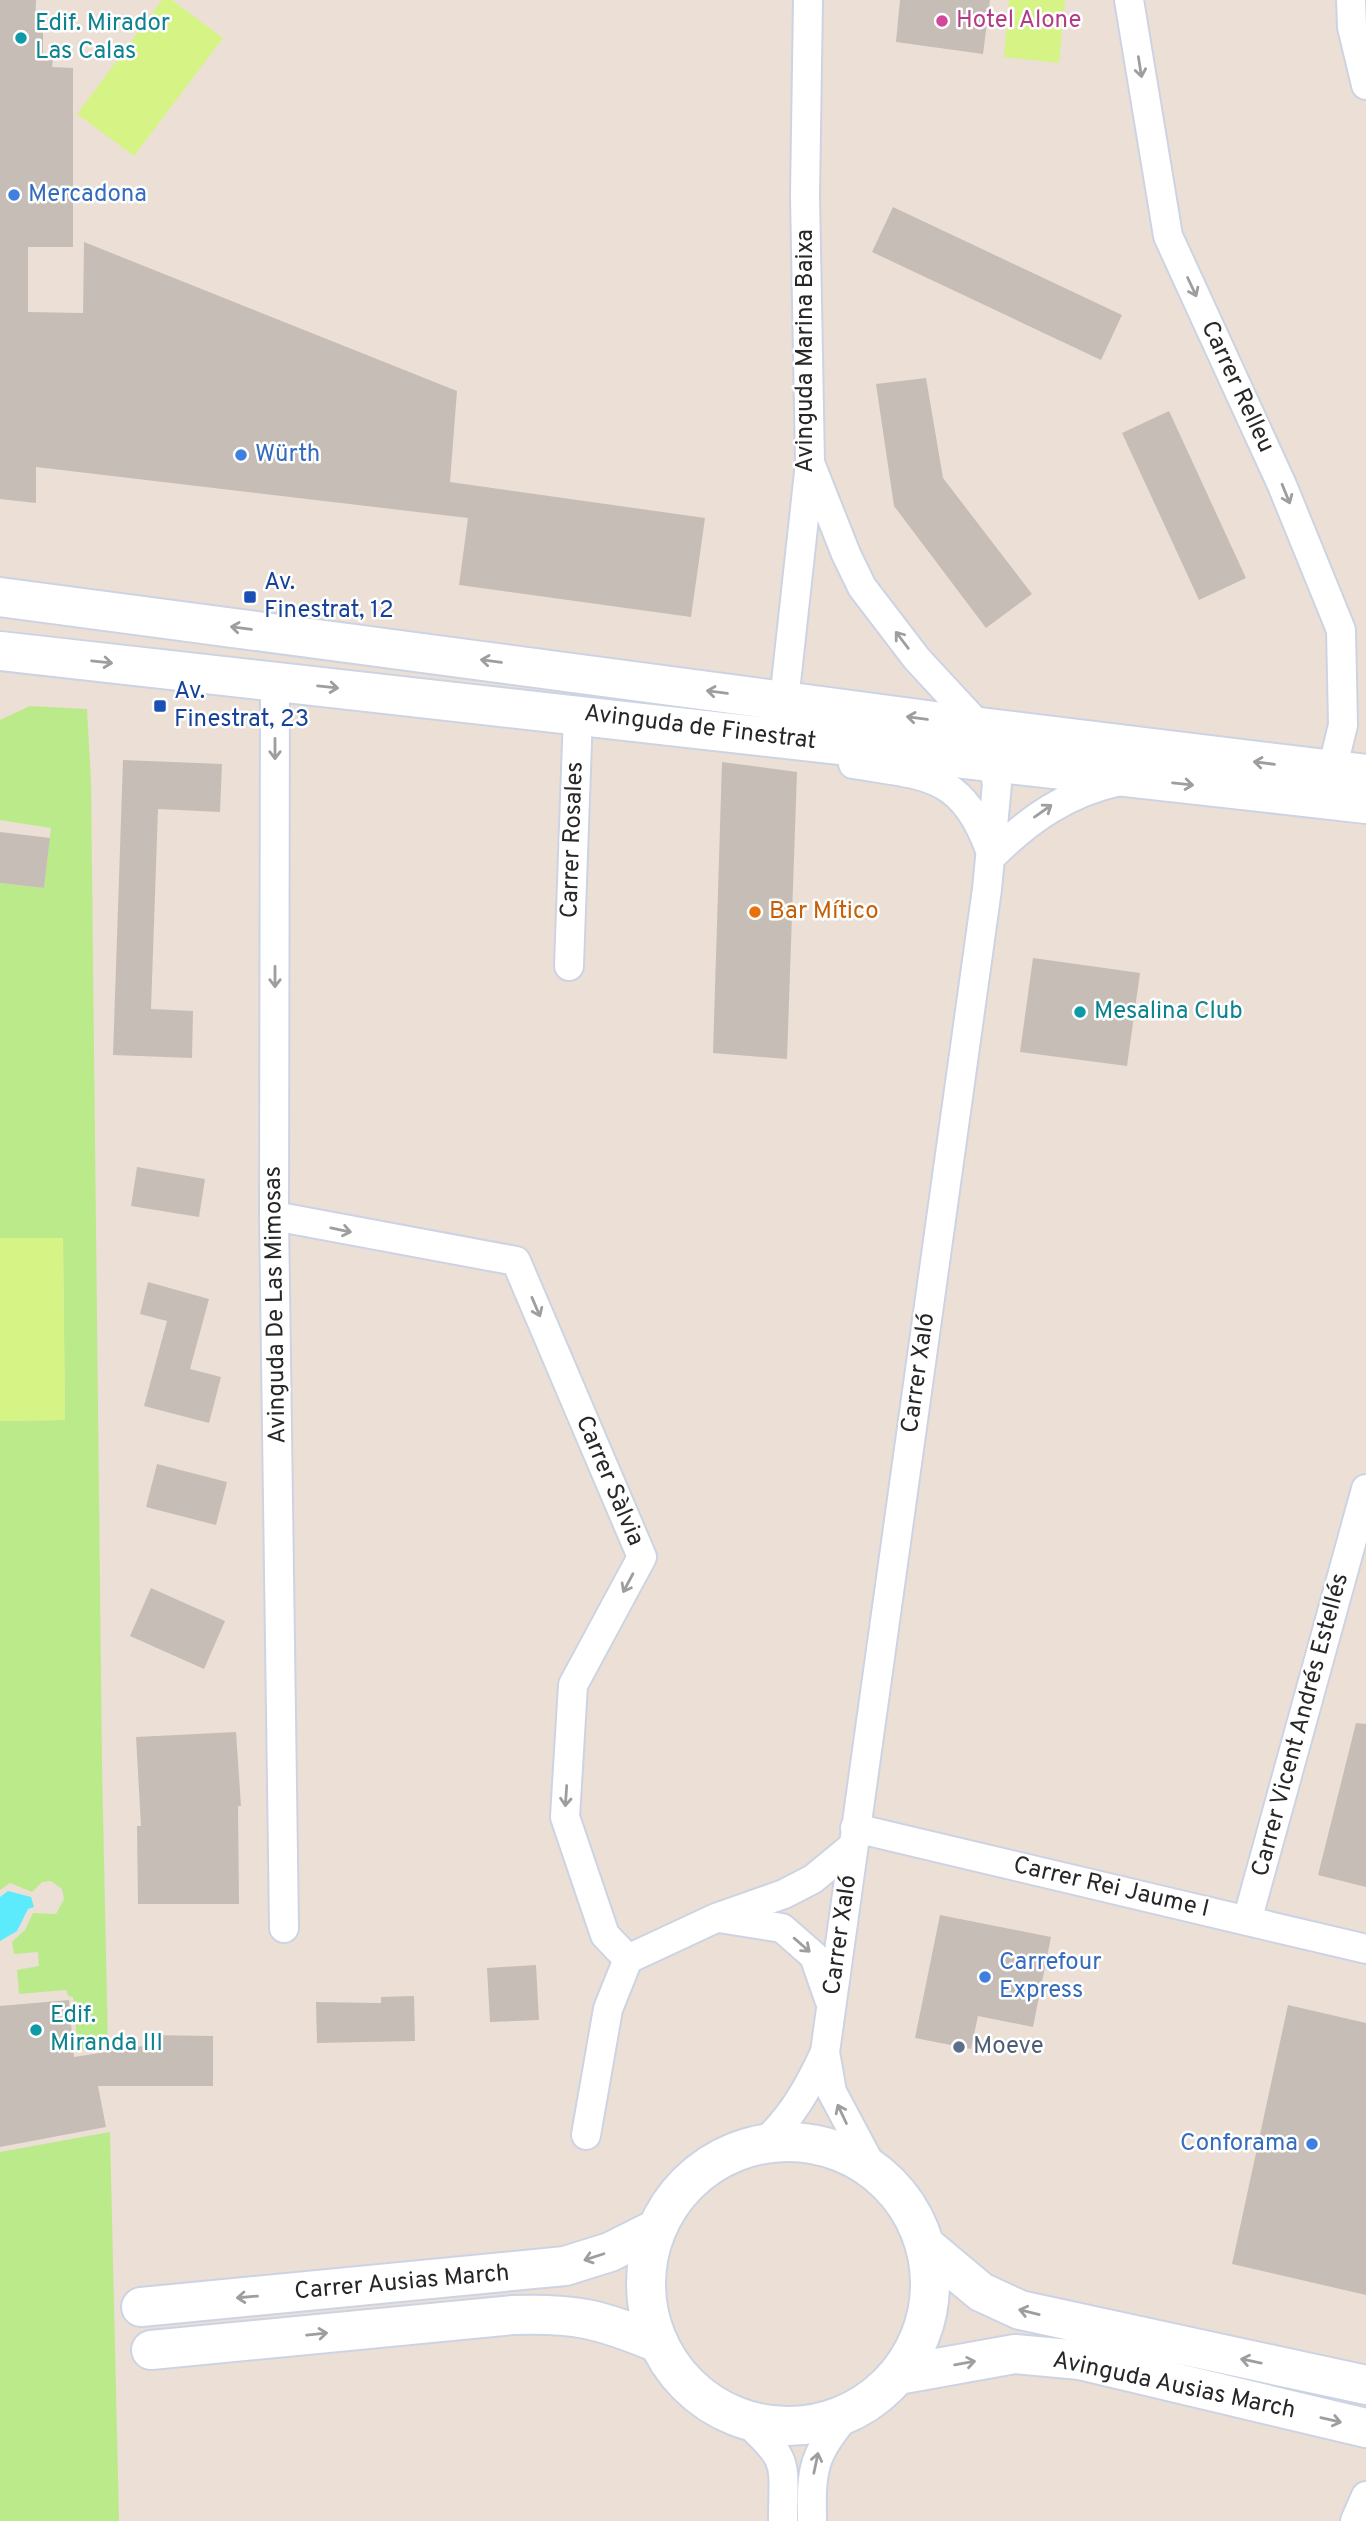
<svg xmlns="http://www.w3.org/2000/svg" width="1366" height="2521" font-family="Overpass,sans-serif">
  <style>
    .green { fill: #bbea8b }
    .pitch { fill: #d6f385 }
    .water { fill: #5bebfc }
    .building { fill: #c6beb6 }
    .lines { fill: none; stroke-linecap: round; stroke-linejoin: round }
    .street-casing { stroke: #ccd4e3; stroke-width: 32 }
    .secondary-casing { stroke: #ccd4e3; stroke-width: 42 }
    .street { stroke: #fff; stroke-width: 28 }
    .secondary { stroke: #fff; stroke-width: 38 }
    .oneway { stroke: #9e9e9e }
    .hotel-dot { fill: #d1479c; stroke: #fff; stroke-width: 2.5 }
    .culture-dot { fill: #0f9aa8; stroke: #fff; stroke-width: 2.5 }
    .shop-dot { fill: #3f7fe0; stroke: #fff; stroke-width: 2.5 }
    .transit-dot { fill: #1a4fb4; stroke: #fff; stroke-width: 2.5 }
    .food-dot { fill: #e8710a; stroke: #fff; stroke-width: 2.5 }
    .service-dot { fill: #5c6f8a; stroke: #fff; stroke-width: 2.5 }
    .labels { text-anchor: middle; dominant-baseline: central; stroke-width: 5; stroke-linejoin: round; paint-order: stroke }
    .hotel-label { font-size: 24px; fill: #b23c85; stroke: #fff; text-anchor: start }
    .culture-label { font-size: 24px; fill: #0d838f; stroke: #fff; text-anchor: start }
    .shop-label { font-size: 24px; fill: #366cbe; stroke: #fff; text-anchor: start }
    .street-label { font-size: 24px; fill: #272727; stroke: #fff }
    .transit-label { font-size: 24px; fill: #164399; stroke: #fff; text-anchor: start }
    .food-label { font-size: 24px; fill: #c56008; stroke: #fff; text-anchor: start }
    .service-label { font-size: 24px; fill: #4e5e75; stroke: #fff; text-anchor: start }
  </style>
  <rect width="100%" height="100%" fill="#ecdfd6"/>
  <!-- green -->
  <path class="green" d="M30,706l57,3 4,72 11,985 6,282 -30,2 -5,-53 -5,-1 -2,-6 -47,4 -2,-24 22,-4 -1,-14 -24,2 -2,-12 13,-12 8,-17 23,1 8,-15 -2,-10 -11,-8 -9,1 -10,10 -22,-9 -10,7v-469l65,-1 -2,-182h-63v-355l44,5 7,-60 -51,-8v-100z
    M110,2132l9,389h-119v-369z"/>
  <!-- pitch -->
  <path class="pitch" d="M162,0h10l51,38 -89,118 -57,-42z
    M1009,0h56l-6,63 -55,-6z
    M0,1238h63l2,182 -65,1z"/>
  <!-- water -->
  <path class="water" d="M8,1891l23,6 3,10 -6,2 -11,22 -17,10v-44z"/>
  <!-- building -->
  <path class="building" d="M0,0h36l-1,27h8v33h10l-1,7 21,1v179h-45v65l55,1 1,-71 373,149 -7,91 255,36 -14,99 -232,-32 9,-67 -432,-51v36l-36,-4z
    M900,0h90l-7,54 -87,-12z
    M893,207l229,108 -21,45 -229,-108z
    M926,378l17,100 89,116 -46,34 -92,-122 -18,-122z
    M1169,411l77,167 -47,22 -77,-167z
    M123,760l99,4 -2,48 -62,-3 -7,200 42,2 -1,47 -79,-3z
    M722,762l75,10 -10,287 -74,-6z
    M0,832l50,6 -6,50 -44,-5z
    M1033,958l107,15 -13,93 -107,-14z
    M137,1167l68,12 -6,38 -68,-11z
    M148,1282l61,17 -19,70 31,8 -12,46 -65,-17 23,-85 -27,-7z
    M157,1464l70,18 -11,43 -70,-18z
    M151,1588l74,33 -21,48 -74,-33z
    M1356,1723l10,1v163l-48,-12z
    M236,1732l5,74h-3l1,98h-101l-1,-78h4l-5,-89z
    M940,1915l111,22 -18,90 -55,-11 -7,33 -56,-11z
    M536,1965l3,55 -49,2 -3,-54z
    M414,1996l1,45 -98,2 -1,-41 65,1v-6z
    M69,2000l5,57 69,-11v-11l70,1v50h-115l8,41 -106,20v-141z
    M1288,2005l78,18v272l-134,-31z"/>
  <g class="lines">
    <!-- street casing -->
    <g class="street-casing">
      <path id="street" d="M1129,0l39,236 114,249 59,145 2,95 -11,45
        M1351,0l1,27 14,58
        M275,681l-1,535 10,712
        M774,715l10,-14 26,-238 -5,-268 3,-195
        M853,764c73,12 108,8 137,86
        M992,856c37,-37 76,-64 128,-75
        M569,966l9,-252
        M274,1216l242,45 126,296 -69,128 -8,132 40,118 23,24
        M855,1828l511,121
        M719,1918l63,10 32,28 15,43
        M1247,1921l119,-432
        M825,2052l7,40 42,79
        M586,2135l22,-126 20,-50 88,-41 68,-24 29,-15 40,-33
        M762,2145c30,-28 46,-56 63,-93l162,-1163 10,-105 -9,-41 -8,-16 -63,-68 -55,-72 -16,-33 -36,-91
        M744,2419c47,44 39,41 39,102
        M812,2521c-1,-54 1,-65 35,-107
        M1355,2521l11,-25"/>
    </g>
    <!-- secondary casing -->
    <g class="secondary-casing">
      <path id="secondary" d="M0,597l980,130 386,47
        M0,651l1366,153
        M646 2284a142 142 0 1 1 284 0a142 142 0 1 1-284 0Z
        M926,2246l55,46 39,18 346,75
        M141,2307l424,-41 45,-14 46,-23
        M151,2350l362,-35c63,-2 87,4 145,28
        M898,2375l117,-21 65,6 286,68"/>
    </g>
    <!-- street -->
    <use href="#street" class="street"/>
    <!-- secondary -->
    <use href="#secondary" class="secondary"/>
  </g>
  <!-- one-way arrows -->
  <defs><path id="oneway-shaft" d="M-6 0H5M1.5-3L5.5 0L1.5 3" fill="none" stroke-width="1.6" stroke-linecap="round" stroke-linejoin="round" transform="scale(1.75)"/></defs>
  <g class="oneway">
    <use href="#oneway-shaft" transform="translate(1140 67) rotate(81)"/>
    <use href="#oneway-shaft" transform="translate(1192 287) rotate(65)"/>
    <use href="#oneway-shaft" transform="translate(1286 494) rotate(68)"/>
    <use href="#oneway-shaft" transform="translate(241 628) rotate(-172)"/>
    <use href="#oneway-shaft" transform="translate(902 640) rotate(-127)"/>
    <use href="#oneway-shaft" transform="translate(491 661) rotate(-172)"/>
    <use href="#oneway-shaft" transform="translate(102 662) rotate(6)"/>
    <use href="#oneway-shaft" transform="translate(328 687) rotate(6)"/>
    <use href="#oneway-shaft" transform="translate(717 692) rotate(-172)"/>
    <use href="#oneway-shaft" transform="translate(917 718) rotate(-172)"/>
    <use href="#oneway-shaft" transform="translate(275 749) rotate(90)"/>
    <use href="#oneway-shaft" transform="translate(1264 763) rotate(-173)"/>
    <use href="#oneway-shaft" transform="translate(1183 784) rotate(6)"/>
    <use href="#oneway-shaft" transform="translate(1043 811) rotate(-35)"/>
    <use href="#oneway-shaft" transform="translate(275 977) rotate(90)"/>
    <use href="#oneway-shaft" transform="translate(341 1230) rotate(12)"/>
    <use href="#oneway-shaft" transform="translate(536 1307) rotate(67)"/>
    <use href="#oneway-shaft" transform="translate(628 1583) rotate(118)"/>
    <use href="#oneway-shaft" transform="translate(566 1796) rotate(94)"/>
    <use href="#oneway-shaft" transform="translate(802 1945) rotate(41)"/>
    <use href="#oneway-shaft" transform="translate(842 2114) rotate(-115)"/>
    <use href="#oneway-shaft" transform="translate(594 2257) rotate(162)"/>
    <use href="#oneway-shaft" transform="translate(247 2297) rotate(175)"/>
    <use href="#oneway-shaft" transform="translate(1029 2312) rotate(-166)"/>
    <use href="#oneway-shaft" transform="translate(317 2334) rotate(-6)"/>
    <use href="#oneway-shaft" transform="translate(1251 2361) rotate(-168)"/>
    <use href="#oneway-shaft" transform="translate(965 2363) rotate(-10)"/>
    <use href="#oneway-shaft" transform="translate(1331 2420) rotate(13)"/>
    <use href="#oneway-shaft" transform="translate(816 2463) rotate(-78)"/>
  </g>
  <!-- markers -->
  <circle class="hotel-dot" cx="942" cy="21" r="7"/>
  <g class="culture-dot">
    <circle cx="21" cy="38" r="7"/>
    <circle cx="1080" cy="1012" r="7"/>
    <circle cx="36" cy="2030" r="7"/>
  </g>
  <g class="shop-dot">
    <circle cx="14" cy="195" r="7"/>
    <circle cx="241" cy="455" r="7"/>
    <circle cx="985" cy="1977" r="7"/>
    <circle cx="1312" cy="2144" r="7"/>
  </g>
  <g class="transit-dot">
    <rect x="243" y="590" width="14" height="14" rx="3.5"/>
    <rect x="153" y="699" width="14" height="14" rx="3.5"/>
  </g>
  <circle class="food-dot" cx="755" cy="912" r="7"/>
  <circle class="service-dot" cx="959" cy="2047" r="7"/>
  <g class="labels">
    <!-- hotel labels -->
    <g class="hotel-label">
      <text x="956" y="21">Hotel Alone</text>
    </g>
    <!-- culture labels -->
    <g class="culture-label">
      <text x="35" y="24">Edif. Mirador<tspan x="35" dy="28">Las Calas</tspan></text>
      <text x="1094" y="1012">Mesalina Club</text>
      <text x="50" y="2016">Edif.<tspan x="50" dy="28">Miranda III</tspan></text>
    </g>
    <!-- shop labels -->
    <g class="shop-label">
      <text x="28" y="195">Mercadona</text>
      <text x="255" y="455">Würth</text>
      <text x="999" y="1963">Carrefour<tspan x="999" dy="28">Express</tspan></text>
      <text x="1298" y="2144" text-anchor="end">Conforama</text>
    </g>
    <!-- street labels -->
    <g class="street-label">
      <text transform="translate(806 351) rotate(-90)">Avinguda Marina Baixa</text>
      <text transform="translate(1237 387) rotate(65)">Carrer Relleu</text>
      <text transform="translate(700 728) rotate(7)">Avinguda de Finestrat</text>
      <text transform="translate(573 840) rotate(-88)">Carrer Rosales</text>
      <text transform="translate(276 1305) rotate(-91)">Avinguda De Las Mimosas</text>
      <text transform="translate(919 1373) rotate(-82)">Carrer Xaló</text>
      <text transform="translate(609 1481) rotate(67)">Carrer Sàlvia</text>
      <text transform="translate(1301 1725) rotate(-75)">Carrer Vicent Andrés Estellés</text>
      <text transform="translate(1111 1888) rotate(13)">Carrer Rei Jaume I</text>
      <text transform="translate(841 1935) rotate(-82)">Carrer Xaló</text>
      <text transform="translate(402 2283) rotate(-5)">Carrer Ausias March</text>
      <text transform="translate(1174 2386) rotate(12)">Avinguda Ausias March</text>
    </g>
    <!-- transit labels -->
    <g class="transit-label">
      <text x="264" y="583">Av.<tspan x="264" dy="28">Finestrat, 12</tspan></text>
      <text x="174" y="692">Av.<tspan x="174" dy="28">Finestrat, 23</tspan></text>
    </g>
    <!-- food labels -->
    <g class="food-label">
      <text x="769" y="912">Bar Mítico</text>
    </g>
    <!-- service labels -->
    <g class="service-label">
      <text x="973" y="2047">Moeve</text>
    </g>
  </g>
</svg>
